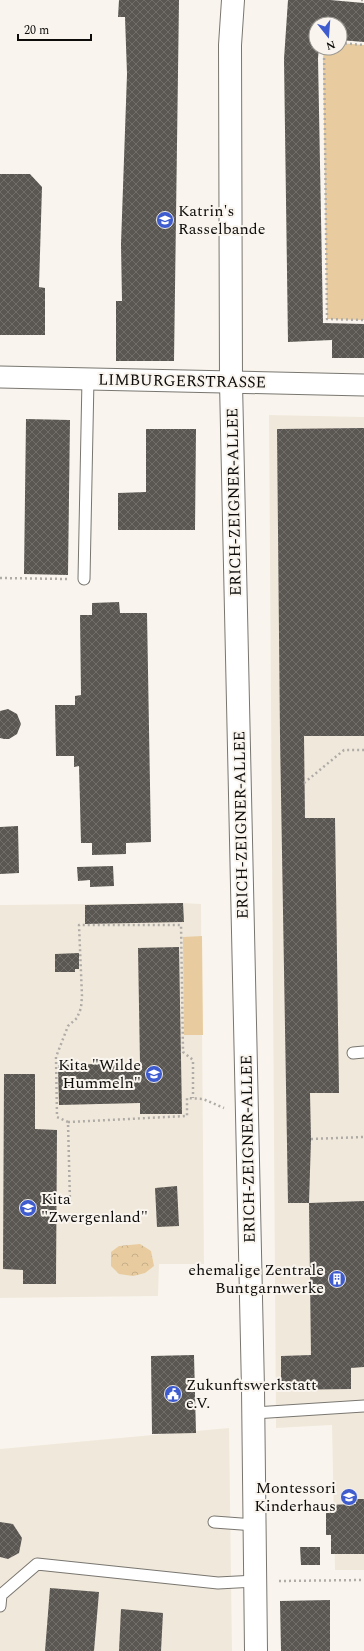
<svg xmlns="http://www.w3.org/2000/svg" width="364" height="1651" font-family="Spectral,serif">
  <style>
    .built { fill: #f0e8db }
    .green { fill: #e8cc9f }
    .forest { fill: url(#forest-crowns) }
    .building { fill: url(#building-cross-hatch) }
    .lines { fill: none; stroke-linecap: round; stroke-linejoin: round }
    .service-casing { stroke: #797670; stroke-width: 13 }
    .minor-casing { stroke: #797670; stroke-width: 23 }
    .tertiary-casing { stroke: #797670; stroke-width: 24 }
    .path { stroke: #afaca7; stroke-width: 2.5; stroke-dasharray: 2 3; stroke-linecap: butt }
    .service { stroke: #fff; stroke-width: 11 }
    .minor { stroke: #fff; stroke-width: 21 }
    .tertiary { stroke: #fff; stroke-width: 22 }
    .labels { text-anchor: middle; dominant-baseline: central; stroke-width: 4; stroke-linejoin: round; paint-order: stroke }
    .poi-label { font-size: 16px; fill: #0d0c0a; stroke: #f9f5ee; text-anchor: start }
    .street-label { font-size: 16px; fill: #0d0c0a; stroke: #f9f5ee }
  </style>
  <defs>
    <pattern id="forest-crowns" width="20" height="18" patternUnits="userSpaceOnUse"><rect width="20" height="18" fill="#e8cc9f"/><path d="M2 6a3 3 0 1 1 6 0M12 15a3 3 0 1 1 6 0" fill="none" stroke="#c6ae88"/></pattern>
    <pattern id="building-cross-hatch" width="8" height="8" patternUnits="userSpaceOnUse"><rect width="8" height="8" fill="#5a5651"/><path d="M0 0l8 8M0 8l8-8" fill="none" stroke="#716e6a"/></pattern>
  </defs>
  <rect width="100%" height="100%" fill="#f9f5ee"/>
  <!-- built -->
  <path class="built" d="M269,415l95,2v1153h-29l-3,-145 -56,3z
    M183,903l18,1 3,360h-45l-1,32 -158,2v-393z
    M229,1428l3,223h-232v-202z"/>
  <!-- green -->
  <path class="green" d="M340,43l24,2v275l-37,-1 -4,-260 1,-11h16z
    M202,936l1,99h-19l-1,-98z"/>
  <!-- forest -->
  <path class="forest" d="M140,1244l11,7 3,15 -9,7 -12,3 -14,-2 -8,-8v-14l8,-6z"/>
  <!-- building -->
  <path class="building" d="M119,0h60l-5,361h-58v-60h6l-1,-57 6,-170 -2,-57h-7z
    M288,0h42l34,3v39l-24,-2v-16h-24v24h3l-1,10 5,265 41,1v34h-32v-18l-44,2 -4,-283z
    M0,174h30l12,13 -3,100 6,1v47h-45z
    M26,419l44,1 -2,155 -44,-1z
    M364,428v308h-60l1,82h30l4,275h-29l1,46 -2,64h-21l-8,-467 -3,-307z
    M146,429h50l-1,101h-77v-37l28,-1z
    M119,602l1,11h27l4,229 -25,1v11l-34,1v-12h-11l-2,-77 -5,1v-11h-18l-1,-51h20v-9l6,-1 -1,-80h12v-12z
    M8,709l9,5 4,10 -4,10 -8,5h-5l-4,-1v-27z
    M18,826l1,47 -19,1v-47z
    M113,866l1,20 -24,1v-7l-12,1 -1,-14z
    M183,903l1,19 -99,2v-19z
    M179,947l3,167h-42v-11l-81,2 -1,-40 82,-2 -2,-115z
    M79,953v16h-4v3h-20v-18z
    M4,1074h31v55l22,1 -1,154h-33v-14l-20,-1z
    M177,1186l2,40 -22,1 -2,-39z
    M364,1201v166l-13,1v21l-70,1v-34l30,-1 -2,-152z
    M194,1355l2,78 -44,1 -1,-78z
    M355,1499h9v55h-33v-19h-5v-30l30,-1z
    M0,1522l13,2 9,14 -3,15 -11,6 -8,-2z
    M300,1547h20v18h-19z
    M50,1588l49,4 -5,59h-49z
    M330,1600v51h-49l-1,-50z
    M121,1609l42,4 -2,38h-42z"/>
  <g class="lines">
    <!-- service casing -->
    <g class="service-casing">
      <path id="service" d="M84,579l4,-200
        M353,1053l11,-1
        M253,1413l111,-7
        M214,1522l41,3
        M0,1606l1,-11 36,-31 181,19 38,-2"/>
    </g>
    <!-- minor casing -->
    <g class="minor-casing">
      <path id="minor" d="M0,377l364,8"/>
    </g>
    <!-- tertiary casing -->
    <g class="tertiary-casing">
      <path id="tertiary" d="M233,0l-3,45 1,338 22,1006 3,262"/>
    </g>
    <!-- path -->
    <path class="path" d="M361,0h3
      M340,43l24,2
      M324,48l3,271 37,1
      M0,578l67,1
      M304,783l40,-33h20
      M68,1122l-11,-5 -1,-60 12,-31 9,-8 4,-10 1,-12 -3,-71h102l2,127 10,8v38
      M311,1139l53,-2
      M70,1202l-2,-80 119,-6v-18l16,1 21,9
      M279,1581l85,-1"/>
    <!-- service -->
    <use href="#service" class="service"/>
    <!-- minor -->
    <use href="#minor" class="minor"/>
    <!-- tertiary -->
    <use href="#tertiary" class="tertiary"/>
  </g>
  <!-- icons -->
  <defs>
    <g id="school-disc" transform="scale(0.9)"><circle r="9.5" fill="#3f5ccf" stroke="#f9f5ee"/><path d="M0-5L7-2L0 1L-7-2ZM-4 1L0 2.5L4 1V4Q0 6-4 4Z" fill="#fff"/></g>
    <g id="building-disc" transform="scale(0.9)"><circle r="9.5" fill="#3f5ccf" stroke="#f9f5ee"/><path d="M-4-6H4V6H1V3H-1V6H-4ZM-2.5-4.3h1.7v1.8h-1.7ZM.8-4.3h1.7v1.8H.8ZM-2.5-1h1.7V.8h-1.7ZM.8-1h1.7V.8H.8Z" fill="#fff"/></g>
    <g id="civic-disc" transform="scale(0.9)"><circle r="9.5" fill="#3f5ccf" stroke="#f9f5ee"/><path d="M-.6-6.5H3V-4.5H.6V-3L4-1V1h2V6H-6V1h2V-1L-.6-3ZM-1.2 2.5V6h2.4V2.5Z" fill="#fff"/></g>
  </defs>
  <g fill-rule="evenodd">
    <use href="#school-disc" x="165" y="220"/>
    <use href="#school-disc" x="154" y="1074"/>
    <use href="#school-disc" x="28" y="1208"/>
    <use href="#building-disc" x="337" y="1279"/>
    <use href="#civic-disc" x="173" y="1394"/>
    <use href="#school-disc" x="349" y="1497"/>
  </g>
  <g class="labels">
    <!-- poi labels -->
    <g class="poi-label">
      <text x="178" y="211">Katrin's<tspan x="178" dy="18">Rasselbande</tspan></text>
      <text x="141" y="1065" text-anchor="end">Kita "Wilde<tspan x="141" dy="18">Hummeln"</tspan></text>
      <text x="41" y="1199">Kita<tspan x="41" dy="18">"Zwergenland"</tspan></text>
      <text x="324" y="1270" text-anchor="end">ehemalige Zentrale<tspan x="324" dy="18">Buntgarnwerke</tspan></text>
      <text x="186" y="1385">Zukunftswerkstatt<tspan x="186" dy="18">e.V.</tspan></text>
      <text x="336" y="1488" text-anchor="end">Montessori<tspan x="336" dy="18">Kinderhaus</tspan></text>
    </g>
    <!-- street labels -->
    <g class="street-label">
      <text transform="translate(182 381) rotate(1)">LIMBURGERSTRASSE</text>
      <text transform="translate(234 502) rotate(-91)">ERICH-ZEIGNER-ALLEE</text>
      <text transform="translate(241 825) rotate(-91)">ERICH-ZEIGNER-ALLEE</text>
      <text transform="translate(248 1149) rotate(-91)">ERICH-ZEIGNER-ALLEE</text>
    </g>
  </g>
  <!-- north arrow -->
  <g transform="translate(328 36) rotate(163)"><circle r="19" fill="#f9f5ee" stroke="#9b9893"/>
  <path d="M0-3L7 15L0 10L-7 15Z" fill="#3f5ccf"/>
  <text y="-6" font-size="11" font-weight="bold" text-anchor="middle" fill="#0d0c0a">N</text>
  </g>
  <!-- scale -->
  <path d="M18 34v6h73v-6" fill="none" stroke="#0d0c0a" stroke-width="2"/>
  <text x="24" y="34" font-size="12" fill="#0d0c0a" stroke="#f9f5ee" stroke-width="3" paint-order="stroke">20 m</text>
</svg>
